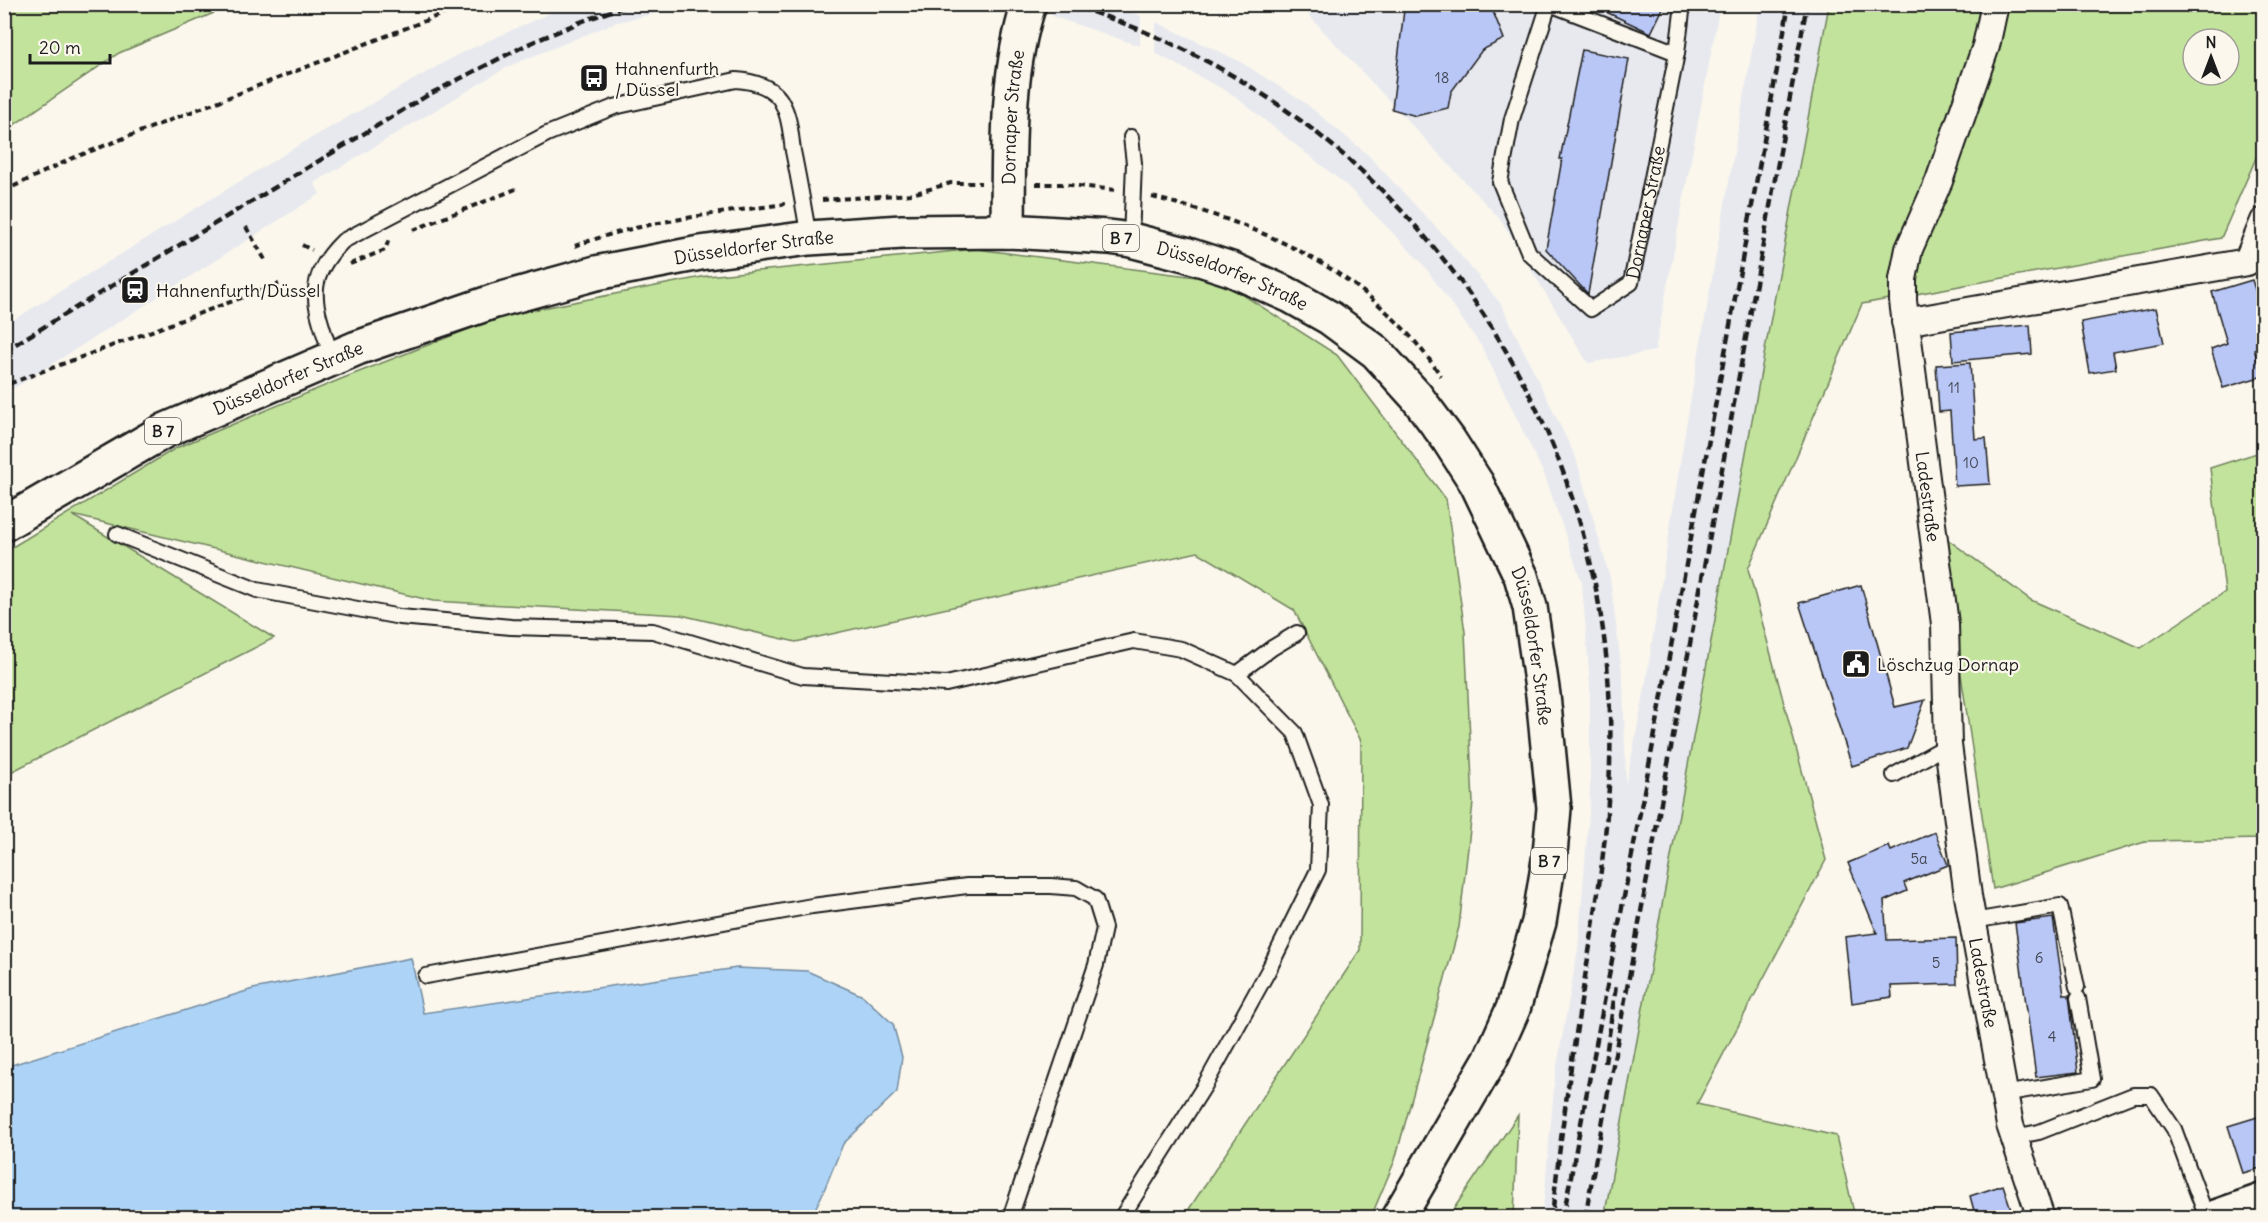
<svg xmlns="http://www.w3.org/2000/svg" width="2268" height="1222" font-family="Delius,sans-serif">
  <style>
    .built { fill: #e7e9ef }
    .green { fill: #c2e39c; stroke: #6f805c; stroke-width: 1.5; fill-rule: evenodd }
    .water { fill: #add4f7; stroke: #738a9f; stroke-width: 1.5 }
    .building { fill: #b9c7f7; stroke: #1c1c1c; stroke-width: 1.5 }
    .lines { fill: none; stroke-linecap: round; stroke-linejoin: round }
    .service-casing { stroke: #1c1c1c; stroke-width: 18 }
    .minor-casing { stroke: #1c1c1c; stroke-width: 30 }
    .secondary-casing { stroke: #1c1c1c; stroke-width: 38 }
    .primary-casing { stroke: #1c1c1c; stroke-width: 38 }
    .path { stroke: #1c1c1c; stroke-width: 4; stroke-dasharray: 6 4.5; stroke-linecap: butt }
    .service { stroke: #fbf7ec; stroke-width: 14 }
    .minor { stroke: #fbf7ec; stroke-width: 26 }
    .secondary { stroke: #fbf7ec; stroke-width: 33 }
    .primary { stroke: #fbf7ec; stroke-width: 33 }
    .rail { stroke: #1c1c1c; stroke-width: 4.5; stroke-dasharray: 9 4.5; stroke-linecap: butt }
    .labels { text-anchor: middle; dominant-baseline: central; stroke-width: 4.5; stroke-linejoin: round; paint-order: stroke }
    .number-label { font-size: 15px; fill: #434753 }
    .shield { fill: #fbf7ec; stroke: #5f5e5a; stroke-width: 1.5 }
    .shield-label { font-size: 16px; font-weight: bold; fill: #1c1c1c }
    .poi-label { font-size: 18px; fill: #1c1c1c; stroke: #fbf7ec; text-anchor: start }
    .street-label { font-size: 18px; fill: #1c1c1c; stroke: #fbf7ec }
  </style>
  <rect width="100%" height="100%" fill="#fbf7ec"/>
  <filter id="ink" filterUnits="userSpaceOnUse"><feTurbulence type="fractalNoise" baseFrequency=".0167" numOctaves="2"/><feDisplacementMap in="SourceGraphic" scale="12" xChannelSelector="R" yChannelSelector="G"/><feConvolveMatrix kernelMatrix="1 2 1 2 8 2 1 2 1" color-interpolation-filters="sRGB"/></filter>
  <g filter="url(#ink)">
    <!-- built -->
    <path class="built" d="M568,5h126l-77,17 -108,44 -195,117 6,11 -315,200v-69l296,-181 158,-90z
      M1055,5h57l29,11 -1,30 -88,-30z
      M1299,5h421l-65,346 -67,12 -87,-143z
      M1760,5h75l-226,1212h-68l3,-18 11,-122 23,-128 12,-149v-116l-8,-101 -37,-107 -63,-129 -60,-84 -77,-79 -113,-90 -77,-41 1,-31 83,39 66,42 62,51 80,85 54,65 75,154 34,120 13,102 3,104 18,-90 41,-262z"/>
    <!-- green -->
    <path class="green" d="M5,4h228v1l-114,48 -114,78z
      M1829,5h434v137l-42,96 -359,66 -114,265 78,291 -129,244 139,32 19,81 -251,1zM2193,39h36v36h-36z
      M976,249l244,31 117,75 109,144 19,133 8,171 -14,124 -64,233 -24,57h-186l2,-5 173,-262 1,-209 -67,-131 -96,-58 -402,90 -115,-27 -248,-14 -361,-86 202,123 -269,137 -1,-223 172,-104 165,-69 161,-63 205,-40z
      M2263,451v388l-115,2 -155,48 -53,-355 91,66 110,48 84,-56 -15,-124z
      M1518,1115l-4,102h-66z"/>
    <!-- water -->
    <path class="water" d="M411,958l12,55 314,-45 70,3 56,25 30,28 9,33 -5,35 -54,52 -21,51 -11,22h-806v-150l248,-78z"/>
    <!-- building -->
    <path class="building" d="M1417,4h73l14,35 -22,11 -31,42 -3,16 -32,8 -24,-7 12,-99z
      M1589,4h76l-14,29z
      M1582,50l47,9 -41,235 -42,-45 16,-90h-2z
      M2252,280l12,38v28l-10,3 9,27 -40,12 -12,-39 16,-6 -15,-51z
      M2156,308l8,35 -51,9 3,17 -26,4 -9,-51z
      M2030,325l2,29 -79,7 -2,-29z
      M1970,363l5,76 11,-1 4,46 -35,2 -5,-75 -11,1 -3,-47z
      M1861,585l34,122 30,-7 -18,48 -55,18 -53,-163z
      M1935,832l13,33 -44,18 3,8 -23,10 3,39 69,-2 1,46 -66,2 1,11 -40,6 -7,-66 32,-4 -29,-70 41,-17 2,5z
      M2053,918l11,77h5l9,77 -42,5 -21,-154z
      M2264,1115v52l-21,6 -15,-47z
      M2003,1185l11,33h-38l-6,-22z"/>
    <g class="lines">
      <!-- service casing -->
      <g class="service-casing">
        <g id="service">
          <path id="s1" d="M1549,4l-37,115 -12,63 29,71 62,56 40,-26 46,-230 6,-49"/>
          <path d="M1550,4l127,49"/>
          <path d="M1131,137l3,26 -3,77"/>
          <path d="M332,358c-15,-50 -32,-75 11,-117l204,-107 67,-27 122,-27c17,1 40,7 47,25 7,13 8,31 10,46 6,29 11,58 16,87"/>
          <path d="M117,534l140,56 143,27 111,10 142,4 150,45 143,8 188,-43 47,8 56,25 58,59 26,72 -3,65 -50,101 -63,114 -84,133"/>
          <path d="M1237,674l35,-26 25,-15"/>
          <path d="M1894,775l54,-30"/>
          <path d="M1973,921l87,-15 17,81"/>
          <path d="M426,976l386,-70 155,-20h84l25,2 19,11 9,29 -8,37 -86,253"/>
          <path d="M2003,1094l89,-15 -14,-81"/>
          <path d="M2014,1137l25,-5 94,-37h18l23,34 33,89"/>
        </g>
      </g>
      <!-- minor casing -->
      <g class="minor-casing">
        <g id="minor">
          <path id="s2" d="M1995,4l-9,42 -47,135 -30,68 -6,30v22l42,323 3,121 20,151 42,229 31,93"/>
          <path d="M1905,322l342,-60 17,-41"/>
        </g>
      </g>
      <!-- secondary casing -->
      <g class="secondary-casing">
        <g id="secondary">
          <path id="s3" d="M1008,231c1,-75 -3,-154 21,-227"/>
        </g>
      </g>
      <!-- primary casing -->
      <g class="primary-casing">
        <g id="primary">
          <path id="s4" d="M4,524l162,-94 191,-82 138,-47 101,-28 104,-20 109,-15 93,-6 106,-1 101,6 22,3 54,14 46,15 60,27 39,22 46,34 40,44 32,43 29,45 44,92 9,31 13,88 11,113 -4,46 -11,68 -26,87 -22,49 -93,160"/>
          <path d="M2213,1218l51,-18"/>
        </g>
      </g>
      <!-- path -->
      <path class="path" d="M1036,184h25l54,6
        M4,191l69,-33 395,-154
        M1152,197c117,30 220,76 289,179
        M822,200l90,-6 39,-11h30
        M246,227l21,36
        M413,230l103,-41
        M302,245l10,5
        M575,246c66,-25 140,-32 210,-42
        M350,264l35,-14 4,-11
        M5,373l6,10 268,-99"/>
      <!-- service -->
      <use href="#service" class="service"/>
      <!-- minor -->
      <use href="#minor" class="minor"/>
      <!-- secondary -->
      <use href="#secondary" class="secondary"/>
      <!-- primary -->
      <use href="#primary" class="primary"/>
      <!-- rail -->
      <path class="rail" d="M1066,4c315,91 535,385 544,710 3,88 -11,176 -25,263 -13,80 -25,160 -33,241
        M4,351l424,-256 98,-50 57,-24 48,-17
        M1605,1063l11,-78
        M1563,1218l91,-479 135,-735
        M1585,1218l222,-1214"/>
    </g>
  </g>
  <!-- icons -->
  <defs>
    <g id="bus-square" transform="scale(1.5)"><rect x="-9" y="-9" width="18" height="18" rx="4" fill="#1c1c1c" stroke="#fbf7ec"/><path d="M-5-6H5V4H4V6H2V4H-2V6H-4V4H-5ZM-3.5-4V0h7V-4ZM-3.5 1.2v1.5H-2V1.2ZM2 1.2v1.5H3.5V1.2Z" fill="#fff"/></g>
    <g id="station-square" transform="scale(1.5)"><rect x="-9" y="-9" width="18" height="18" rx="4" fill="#1c1c1c" stroke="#fbf7ec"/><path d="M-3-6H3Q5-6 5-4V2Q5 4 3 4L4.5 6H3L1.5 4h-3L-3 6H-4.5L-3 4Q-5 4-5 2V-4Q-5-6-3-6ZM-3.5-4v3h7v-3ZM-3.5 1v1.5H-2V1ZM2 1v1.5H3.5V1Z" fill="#fff"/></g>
    <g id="civic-square" transform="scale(1.5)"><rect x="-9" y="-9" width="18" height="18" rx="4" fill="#1c1c1c" stroke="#fbf7ec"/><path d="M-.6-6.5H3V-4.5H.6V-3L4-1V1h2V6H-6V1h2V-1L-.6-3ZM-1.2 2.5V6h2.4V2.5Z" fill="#fff"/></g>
  </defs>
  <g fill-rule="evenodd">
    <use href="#bus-square" x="594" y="78"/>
    <use href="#station-square" x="135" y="290"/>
    <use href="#civic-square" x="1856" y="664"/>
  </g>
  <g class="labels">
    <!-- number labels -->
    <g class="number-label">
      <text x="1442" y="77">18</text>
      <text x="1954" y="387">11</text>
      <text x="1971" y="462">10</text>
      <text x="1919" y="858">5a</text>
      <text x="2039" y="957">6</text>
      <text x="1936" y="962">5</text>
      <text x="2052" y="1036">4</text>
    </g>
    <!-- shield labels -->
    <g class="shield">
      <rect x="1103" y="225" width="36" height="26" rx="4.5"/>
      <rect x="145" y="418" width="36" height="26" rx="4.5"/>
      <rect x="1531" y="848" width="36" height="26" rx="4.5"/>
    </g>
    <g class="shield-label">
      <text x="1121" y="238">B 7</text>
      <text x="163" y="431">B 7</text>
      <text x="1549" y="861">B 7</text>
    </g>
    <!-- poi labels -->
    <g class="poi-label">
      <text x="615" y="68">Hahnenfurth<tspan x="615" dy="21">/ Düssel</tspan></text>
      <text x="156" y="290">Hahnenfurth/Düssel</text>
      <text x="1877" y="664">Löschzug Dornap</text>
    </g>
    <!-- street labels -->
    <g class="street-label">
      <text stroke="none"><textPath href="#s3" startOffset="114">Dornaper Straße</textPath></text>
      <text stroke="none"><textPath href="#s1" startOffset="465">Dornaper Straße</textPath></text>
      <text stroke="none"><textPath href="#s4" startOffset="806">Düsseldorfer Straße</textPath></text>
      <text stroke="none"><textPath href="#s4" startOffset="1292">Düsseldorfer Straße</textPath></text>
      <text stroke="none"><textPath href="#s4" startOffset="320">Düsseldorfer Straße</textPath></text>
      <text stroke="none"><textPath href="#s2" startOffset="510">Ladestraße</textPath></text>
      <text stroke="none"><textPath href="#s4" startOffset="1796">Düsseldorfer Straße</textPath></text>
      <text stroke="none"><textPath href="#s2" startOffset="1000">Ladestraße</textPath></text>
    </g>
  </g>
  <!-- margin -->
  <rect width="2268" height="1222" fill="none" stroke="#fbf7ec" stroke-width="24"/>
  <rect x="12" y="12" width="2244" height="1198" fill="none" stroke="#1c1c1c" stroke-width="2" filter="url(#ink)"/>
  <!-- north arrow -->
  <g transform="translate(2211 57)"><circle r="28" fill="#fbf7ec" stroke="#a29f99" stroke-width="1.5"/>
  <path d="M0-4.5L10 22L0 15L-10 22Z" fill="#1c1c1c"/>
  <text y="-9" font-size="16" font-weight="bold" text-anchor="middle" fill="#1c1c1c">N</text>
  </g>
  <!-- scale -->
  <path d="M30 54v9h80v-9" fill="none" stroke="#1c1c1c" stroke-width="3"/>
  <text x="39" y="54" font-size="18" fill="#1c1c1c" stroke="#fbf7ec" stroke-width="4.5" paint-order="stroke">20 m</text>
</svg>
